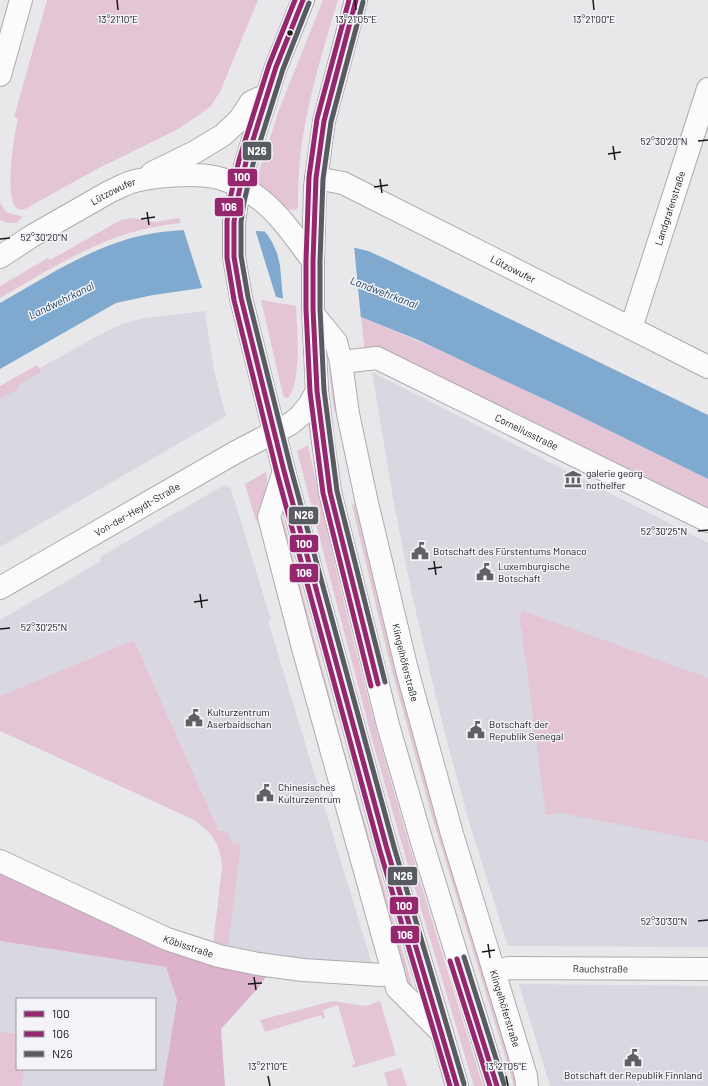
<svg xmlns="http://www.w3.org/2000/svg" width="708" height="1086" font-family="Barlow,sans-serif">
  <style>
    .built { fill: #d9d7df; fill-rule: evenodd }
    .green { fill: #e4c5d5 }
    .forest { fill: #dcb3ca }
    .water { fill: #80a9cf }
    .pier { fill: #e8e7ea }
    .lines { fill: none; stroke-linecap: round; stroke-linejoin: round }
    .minor-casing { stroke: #acabae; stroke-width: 24 }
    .major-casing { stroke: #acabae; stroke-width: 24 }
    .minor { stroke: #fcfbfc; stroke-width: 22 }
    .major { stroke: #fcfbfc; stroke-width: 22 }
    .bus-1-casing { stroke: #f4f3f8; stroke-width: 8 }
    .bus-2-casing { stroke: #f4f3f8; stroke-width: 8 }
    .bus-3-casing { stroke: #f4f3f8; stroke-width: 8 }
    .bus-1 { stroke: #95276e; stroke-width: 5 }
    .bus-2 { stroke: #95276e; stroke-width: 5 }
    .bus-3 { stroke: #595b62; stroke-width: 5 }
    .ticks { fill: none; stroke: #19191a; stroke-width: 1.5 }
    .bus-dot { fill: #19191a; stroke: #f4f3f8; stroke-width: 1.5 }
    .labels { text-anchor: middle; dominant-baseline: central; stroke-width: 3; stroke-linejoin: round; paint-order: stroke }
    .street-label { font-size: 10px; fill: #19191a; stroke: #f4f3f8 }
    .poi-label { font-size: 10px; fill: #19191a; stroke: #f4f3f8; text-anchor: start }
    .water-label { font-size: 11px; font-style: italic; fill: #0a385c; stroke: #f4f3f8 }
    .ticks-label { font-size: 10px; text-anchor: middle; fill: #19191a; stroke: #f4f3f8; stroke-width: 3; stroke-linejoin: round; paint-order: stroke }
    .line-badge { stroke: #f4f3f8; stroke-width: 1.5 }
    .badge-label { font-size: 11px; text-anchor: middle; font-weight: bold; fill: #fff }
  </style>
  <rect width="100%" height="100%" fill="#e8e7ea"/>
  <!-- built -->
  <path class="built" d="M205,311l9,60 12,45 -226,131v-157l105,-58 20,-9 20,-5z
    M372,372l336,171v404l-200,-1 -38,-121 -22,-80 -16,-65 -20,-85 -19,-96z
    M226,484l1,4 3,-2 41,134 -3,1 105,346 -80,-6 -65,-12 13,-105 -7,1 -7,-14h-8l-85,-191 -134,56v-76l101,-59 -1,-4z
    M0,941l166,26 11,32 -14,87h-163zM17,999h138v70h-138z
    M519,984l189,2v100h-158z"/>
  <!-- green -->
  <path class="green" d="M47,0h211l-38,92 -10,15 -30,21 -85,42 -70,39c-25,10 -11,-74 -7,-90l-4,-2z
    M323,0h15c-14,45 -27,89 -35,136 -4,23 -5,48 -5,72l-3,2 -14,-1 -26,-25 25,-77z
    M0,203l6,9 17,5 -7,6h-9l-7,-3z
    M133,218l21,4 25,-4 2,5c-70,6 -122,41 -181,75v-12l48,-28 2,2 71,-40z
    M261,300l35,6c1,22 6,75 -8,92h-3l-2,-3z
    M361,317c118,48 232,106 347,162v37l-343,-164z
    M329,351l11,57 -6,4 -5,-42z
    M37,365l4,7 -23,13 2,3 -20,11v-13z
    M308,445c15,67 30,135 47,202 37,148 83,293 128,439h-9l-67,-224 -35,-123 -75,-288z
    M266,472c4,16 -5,30 -5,47l-5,2 -11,-37z
    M359,503l161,583h-6l-83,-273 -42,-153 -37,-155z
    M280,518h2l2,4 57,218 76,261 -10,-8 -129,-474z
    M521,610l187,68v164l-147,-29 -15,2 -25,-189h-2z
    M134,640l85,191h8l7,14 7,-1 -13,105 -15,-4 9,-77c-1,-24 -11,-38 -32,-50l-190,-87v-35z
    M333,1001l33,5 14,-5 16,54 -43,13 -1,-3 3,-1 -17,-59 -15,5 2,8 -3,1 -1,-4 -56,17 -5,-12z
    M0,1032l17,2v35h7l-2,17h-22z
    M401,1068l6,18h-19l-4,-13z"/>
  <!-- forest -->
  <path class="forest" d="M0,873l186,81 81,21 -9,13 -37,41 4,57h-62l14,-86 -11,-33 -166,-26z"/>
  <!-- water -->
  <path class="water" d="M184,230l72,1 18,1 61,11 33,8 18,8 322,156v64l-145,-71 -145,-68 -57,-23 -85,-20 -74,-9 -49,7 -37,8 -116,66v-66c46,-26 92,-57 144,-68 13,-3 27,-4 40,-5z"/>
  <!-- pier -->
  <path class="pier" d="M212,227l43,2 21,68 7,2 -3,-34 -3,-12 -5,-11 -5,-8 -5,-5 36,5 56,11 7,74 -76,-18 -82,-10 -20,-63z"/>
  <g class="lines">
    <!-- minor casing -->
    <g class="minor-casing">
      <g id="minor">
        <path d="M0,75l21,-75"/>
        <path id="s1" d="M316,178l27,5 365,184"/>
        <path id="s2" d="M314,315l22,27 5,20 7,52 19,89 40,167 45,164 74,242 1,10"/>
        <path id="s3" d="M631,328l77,-239"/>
        <path id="s4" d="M341,362l36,-4 331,163"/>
        <path d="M284,471l-15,46 34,131 90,324 4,16 45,45"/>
        <path id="s5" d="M0,861l167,78 52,17 39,8 45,6 78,5 12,-3"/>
        <path id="s6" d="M494,972l15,-4 199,1"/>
      </g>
    </g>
    <!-- major casing -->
    <g class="major-casing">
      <g id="major">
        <path d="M303,0l-27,67 -30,95 -9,39 -3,21v35l7,41 43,173 103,378 55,184 15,53"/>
        <path d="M356,0l-32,121 -9,66 -2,74v48l4,82 6,51 7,50 58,233 34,117 75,244"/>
        <path d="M152,173l43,-21 28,-17 17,-16 11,-17 16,-7"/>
        <path id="s7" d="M0,257l32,-21 77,-44c9,-4 17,-9 26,-11 20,-5 59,-8 79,-4 16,3 35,13 47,23 21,17 36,40 52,61"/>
        <path id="s8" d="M0,588l236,-136 54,-28 10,-8 9,-11 8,-14"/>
      </g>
    </g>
    <!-- minor -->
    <use href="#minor" class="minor"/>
    <!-- major -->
    <use href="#major" class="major"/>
    <!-- bus-1 casing -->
    <g class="bus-1-casing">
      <path id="bus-1" d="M303,0l-27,67 -30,95 -9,39 -3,21v35l7,41 43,173 103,378 70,237
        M356,0l-32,121 -8,57 -3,83v48l4,82 13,101 48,192
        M457,959l40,127"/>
    </g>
    <!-- bus-2 casing -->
    <g class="bus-2-casing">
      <path id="bus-2" d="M295,0l-26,65 -30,95 -9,39 -3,22v37l7,42 43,173 103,378 70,235
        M349,0l-32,119 -8,58 -3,84v48l4,83 13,101 48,193
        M450,961l40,125"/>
    </g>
    <!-- bus-3 casing -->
    <g class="bus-3-casing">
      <path id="bus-3" d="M363,2l-32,120 -8,57 -3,82v48l4,81 13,101 48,191
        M309,3l-26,66 -30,95 -9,38 -3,20v34l7,41 43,172 103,378 70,237
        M464,957l40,127"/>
    </g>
    <!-- bus-1 -->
    <use href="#bus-1" class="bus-1"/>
    <!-- bus-2 -->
    <use href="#bus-2" class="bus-2"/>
    <!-- bus-3 -->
    <use href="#bus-3" class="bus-3"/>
  </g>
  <!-- ticks -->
  <path class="ticks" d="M117,0l1,10M355,0l1,10M593,0l1,10M698,141l10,-1M613,146l2,14M608,154l13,-2M380,179l2,14M374,187l14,-2M147,212l2,13M141,219l14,-2M0,239l10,-1M698,531l10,-1M434,561l2,14M428,569l14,-2M200,594l2,14M194,602l14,-2M0,629l10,-1M698,921l10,-1M488,944l2,14M482,952l13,-2M254,977l2,13M248,984l14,-1M268,1076l2,10M506,1076l2,10"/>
  <!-- icons -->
  <defs>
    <g id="museum-bare" transform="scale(1.38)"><path d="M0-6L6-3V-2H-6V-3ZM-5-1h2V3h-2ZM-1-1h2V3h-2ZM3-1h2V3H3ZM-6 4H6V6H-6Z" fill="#616163" stroke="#f4f3f8" stroke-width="2.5" paint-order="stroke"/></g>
    <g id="civic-bare" transform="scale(1.38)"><path d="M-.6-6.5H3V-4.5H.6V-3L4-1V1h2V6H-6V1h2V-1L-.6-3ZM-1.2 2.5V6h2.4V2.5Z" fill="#616163" stroke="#f4f3f8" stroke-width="2.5" paint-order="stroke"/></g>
  </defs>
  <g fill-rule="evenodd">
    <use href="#museum-bare" x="573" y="479"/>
    <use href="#civic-bare" x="420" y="551"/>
    <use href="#civic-bare" x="485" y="572"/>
    <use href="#civic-bare" x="194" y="718"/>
    <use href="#civic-bare" x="476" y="730"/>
    <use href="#civic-bare" x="265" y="793"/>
    <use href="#civic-bare" x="633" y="1058"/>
  </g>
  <!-- markers -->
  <circle class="bus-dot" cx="290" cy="33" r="3.5"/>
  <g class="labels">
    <!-- street labels -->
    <g class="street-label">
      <text stroke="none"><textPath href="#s7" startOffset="131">Lützowufer</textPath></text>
      <text stroke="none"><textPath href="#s3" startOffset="126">Landgrafenstraße</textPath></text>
      <text stroke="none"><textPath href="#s1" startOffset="218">Lützowufer</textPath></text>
      <text stroke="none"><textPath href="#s4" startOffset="203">Corneliusstraße</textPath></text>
      <text stroke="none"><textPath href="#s8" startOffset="158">Von-der-Heydt-Straße</textPath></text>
      <text stroke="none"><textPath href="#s2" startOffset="363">Klingelhöferstraße</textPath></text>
      <text stroke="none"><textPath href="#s5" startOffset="207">Köbisstraße</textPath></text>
      <text stroke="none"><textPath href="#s6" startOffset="107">Rauchstraße</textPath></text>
      <text stroke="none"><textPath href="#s2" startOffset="723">Klingelhöferstraße</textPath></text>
    </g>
    <!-- poi labels -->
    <g class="poi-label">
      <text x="586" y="473">galerie georg<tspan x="586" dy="12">nothelfer</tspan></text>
      <text x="433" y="551">Botschaft des Fürstentums Monaco</text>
      <text x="498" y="566">Luxemburgische<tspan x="498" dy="12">Botschaft</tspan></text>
      <text x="207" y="712">Kulturzentrum<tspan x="207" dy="12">Aserbaidschan</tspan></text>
      <text x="489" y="724">Botschaft der<tspan x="489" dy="12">Republik Senegal</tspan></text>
      <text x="278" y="787">Chinesisches<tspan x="278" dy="12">Kulturzentrum</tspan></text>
      <text x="633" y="1075" text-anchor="middle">Botschaft der Republik Finnland</text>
    </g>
    <!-- water labels -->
    <g class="water-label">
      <text transform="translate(384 292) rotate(21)">Landwehrkanal</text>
      <text transform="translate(61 300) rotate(-26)">Landwehrkanal</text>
    </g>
  </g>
  <g class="ticks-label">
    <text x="118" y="23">13°21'10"E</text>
    <text x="356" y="23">13°21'05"E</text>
    <text x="594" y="23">13°21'00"E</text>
    <text x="664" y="145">52°30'20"N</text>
    <text x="44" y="241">52°30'20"N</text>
    <text x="664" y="535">52°30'25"N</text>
    <text x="44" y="631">52°30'25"N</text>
    <text x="664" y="925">52°30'30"N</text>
    <text x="268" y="1070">13°21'10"E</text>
    <text x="506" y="1070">13°21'05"E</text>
  </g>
  <g class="line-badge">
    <rect x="242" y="141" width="30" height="20" rx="4" fill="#595b62"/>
    <rect x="227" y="168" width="31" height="19" rx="4" fill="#95276e"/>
    <rect x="214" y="197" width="30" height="20" rx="4" fill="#95276e"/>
    <rect x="288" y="506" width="31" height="19" rx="4" fill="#595b62"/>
    <rect x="289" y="534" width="30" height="19" rx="4" fill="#95276e"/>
    <rect x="289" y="563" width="30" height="20" rx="4" fill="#95276e"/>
    <rect x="387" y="866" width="31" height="20" rx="4" fill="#595b62"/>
    <rect x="389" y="896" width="30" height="19" rx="4" fill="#95276e"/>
    <rect x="390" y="925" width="30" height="19" rx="4" fill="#95276e"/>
  </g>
  <g class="badge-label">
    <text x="257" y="155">N26</text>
    <text x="242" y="181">100</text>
    <text x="229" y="211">106</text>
    <text x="304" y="519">N26</text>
    <text x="304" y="548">100</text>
    <text x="304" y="577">106</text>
    <text x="403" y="880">N26</text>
    <text x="404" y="910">100</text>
    <text x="405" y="939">106</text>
  </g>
  <!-- legend -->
  <rect x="16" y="998" width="140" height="72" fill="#f4f3f8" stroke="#9c9c9f"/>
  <rect x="24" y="1011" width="20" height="6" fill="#95276e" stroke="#9c9c9f"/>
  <text x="52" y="1018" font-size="12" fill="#19191a">100</text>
  <rect x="24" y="1031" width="20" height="6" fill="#95276e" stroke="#9c9c9f"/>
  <text x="52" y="1038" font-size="12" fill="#19191a">106</text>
  <rect x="24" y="1051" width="20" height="6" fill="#595b62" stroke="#9c9c9f"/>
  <text x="52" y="1058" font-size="12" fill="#19191a">N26</text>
</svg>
